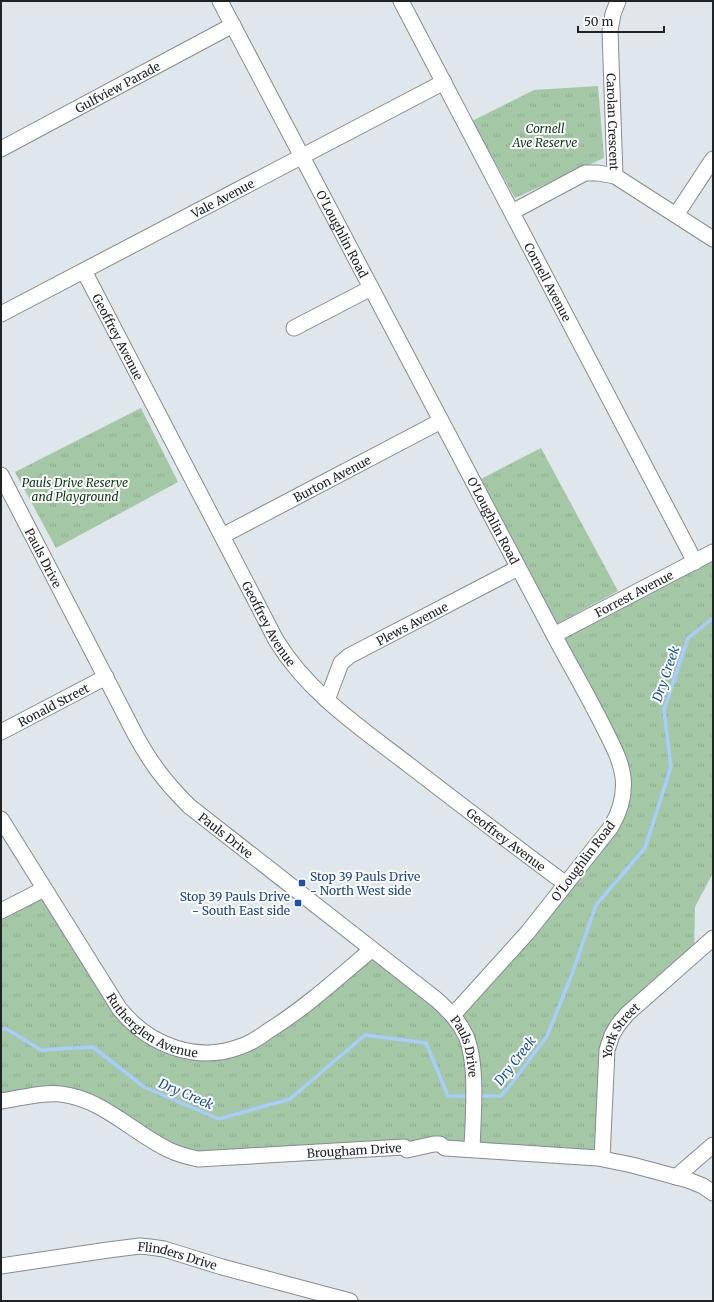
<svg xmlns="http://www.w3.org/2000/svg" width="714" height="1302" font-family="Merriweather,serif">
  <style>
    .park { fill: url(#park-tufts) }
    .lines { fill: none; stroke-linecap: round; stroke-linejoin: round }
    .stream { stroke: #a6cdfd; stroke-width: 3.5 }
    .minor-casing { stroke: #858b91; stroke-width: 17 }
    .minor { stroke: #fff; stroke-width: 15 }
    .transit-dot { fill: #1a4fb4; stroke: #fff; stroke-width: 1.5 }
    .labels { text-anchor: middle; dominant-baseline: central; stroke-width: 4; stroke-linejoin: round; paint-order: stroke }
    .street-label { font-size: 12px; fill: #202325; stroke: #fff }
    .park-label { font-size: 12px; font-style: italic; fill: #0a3713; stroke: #fff }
    .transit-label { font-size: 12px; fill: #164399; stroke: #fff; text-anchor: start }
    .water-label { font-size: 13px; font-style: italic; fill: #125298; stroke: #fff }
  </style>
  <defs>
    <pattern id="park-tufts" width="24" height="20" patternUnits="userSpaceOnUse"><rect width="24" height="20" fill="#a4c7a6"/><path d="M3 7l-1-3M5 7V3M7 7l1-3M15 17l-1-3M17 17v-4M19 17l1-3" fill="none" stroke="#8dab8f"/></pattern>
  </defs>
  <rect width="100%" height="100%" fill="#dfe6ec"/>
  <!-- park -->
  <path class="park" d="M598,86l6,72 -89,40 -43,-77 62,-31z
    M141,408l37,74 -122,66 -41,-76z
    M541,448l77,143 -61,33 -76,-145z
    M713,552v321l-18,34 -1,48 -67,59 -18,31 -7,113 -157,-10 -240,11 -136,-64 -68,6v-190l43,-22 80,126 58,36 65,-7 124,-94 84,69 159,-197 7,-54 -67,-133z"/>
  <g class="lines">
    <!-- stream -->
    <path class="stream" d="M1,1030l4,-2 36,22 52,-3 51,40 75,32 71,-20 75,-64 61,8 22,53h23
      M477,1096h24l11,-13 35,-47 25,-62 24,-69 49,-57 26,-81 -7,-57 24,-72 25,-20"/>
    <!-- minor casing -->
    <g class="minor-casing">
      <g id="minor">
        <path id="s1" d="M220,1l334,634c17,32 36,64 52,97 7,14 15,29 17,45 2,18 -3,35 -12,50l-83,105 -75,83"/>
        <path id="s2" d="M401,1l294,561"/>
        <path id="s3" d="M618,1l-5,13 -3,17 5,145 98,63"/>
        <path id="s4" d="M1,149l232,-124"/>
        <path d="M512,212l73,-39h13l17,3"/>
        <path d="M676,215l37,-56"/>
        <path id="s5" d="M84,271l192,369c32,53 85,88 133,125 52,40 104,80 157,119"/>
        <path id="s6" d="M1,314l443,-232"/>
        <path d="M294,328l77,-40"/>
        <path id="s7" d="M1,475l135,261c16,29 30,47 53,70l248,194c12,11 22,21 29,36 12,29 7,81 6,113"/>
        <path id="s8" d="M222,536l219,-115"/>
        <path id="s9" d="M554,635l159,-83"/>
        <path id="s10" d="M327,700l14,-37 8,-7 169,-88"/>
        <path id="s11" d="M1,732l105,-55"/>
        <path id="s12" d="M1,819l118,189c29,37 78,56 123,38 9,-3 18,-9 26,-15 37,-23 70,-53 103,-81"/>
        <path d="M1,911l43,-22"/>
        <path id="s13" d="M1,1101c20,-3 41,-9 60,-7 42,5 72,39 108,56 9,4 19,7 29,9l206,-12 3,3 27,-6h6l5,4 153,10 34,7 56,15 15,6 10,7"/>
        <path id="s14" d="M602,1158l5,-108 5,-15 6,-10 9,-11 86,-76"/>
        <path d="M676,1177l37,-32"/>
        <path id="s15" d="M1,1266l107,-16 32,-4 10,1 14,2 58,18 128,34"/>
      </g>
    </g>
    <!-- minor -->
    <use href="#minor" class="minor"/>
  </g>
  <!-- markers -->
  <g class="transit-dot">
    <rect x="298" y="879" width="8" height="8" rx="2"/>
    <rect x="294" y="899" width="8" height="8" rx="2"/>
  </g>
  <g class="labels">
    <!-- street labels -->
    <g class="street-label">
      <text stroke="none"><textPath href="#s4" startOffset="132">Gulfview Parade</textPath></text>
      <text stroke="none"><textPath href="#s3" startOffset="122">Carolan Crescent</textPath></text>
      <text stroke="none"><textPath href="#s6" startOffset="250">Vale Avenue</textPath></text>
      <text stroke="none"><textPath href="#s1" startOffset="263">O'Loughlin Road</textPath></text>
      <text stroke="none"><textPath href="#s2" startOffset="317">Cornell Avenue</textPath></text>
      <text stroke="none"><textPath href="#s5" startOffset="74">Geoffrey Avenue</textPath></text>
      <text stroke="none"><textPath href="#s8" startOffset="124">Burton Avenue</textPath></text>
      <text stroke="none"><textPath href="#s1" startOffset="587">O'Loughlin Road</textPath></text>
      <text stroke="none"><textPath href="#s7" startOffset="93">Pauls Drive</textPath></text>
      <text stroke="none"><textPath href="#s9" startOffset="90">Forrest Avenue</textPath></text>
      <text stroke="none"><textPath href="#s5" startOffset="398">Geoffrey Avenue</textPath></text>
      <text stroke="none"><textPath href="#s10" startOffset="121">Plews Avenue</textPath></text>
      <text stroke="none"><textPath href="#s11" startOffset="59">Ronald Street</textPath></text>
      <text stroke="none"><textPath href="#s7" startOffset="429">Pauls Drive</textPath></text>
      <text stroke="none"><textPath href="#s5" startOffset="722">Geoffrey Avenue</textPath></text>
      <text transform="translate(583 861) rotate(-53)">O'Loughlin Road</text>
      <text stroke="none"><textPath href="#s12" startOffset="261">Rutherglen Avenue</textPath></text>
      <text stroke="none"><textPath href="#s14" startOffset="132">York Street</textPath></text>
      <text stroke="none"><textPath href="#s7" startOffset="753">Pauls Drive</textPath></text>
      <text stroke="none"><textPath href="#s13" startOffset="370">Brougham Drive</textPath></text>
      <text stroke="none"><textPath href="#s15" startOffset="179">Flinders Drive</textPath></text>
    </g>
    <!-- park labels -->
    <g class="park-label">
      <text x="545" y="128">Cornell<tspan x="545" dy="14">Ave Reserve</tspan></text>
      <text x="75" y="482">Pauls Drive Reserve<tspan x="75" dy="14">and Playground</tspan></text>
    </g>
    <!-- transit labels -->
    <g class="transit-label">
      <text x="310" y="876">Stop 39 Pauls Drive<tspan x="310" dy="14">- North West side</tspan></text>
      <text x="290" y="896" text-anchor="end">Stop 39 Pauls Drive<tspan x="290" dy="14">- South East side</tspan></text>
    </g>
    <!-- water labels -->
    <g class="water-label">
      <text transform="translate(666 674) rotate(-71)">Dry Creek</text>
      <text transform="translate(515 1061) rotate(-52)">Dry Creek</text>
      <text transform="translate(186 1094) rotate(23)">Dry Creek</text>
    </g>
  </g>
  <!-- border -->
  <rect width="714" height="1302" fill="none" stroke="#202325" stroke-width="4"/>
  <!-- scale -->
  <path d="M578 26v6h86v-6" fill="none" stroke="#202325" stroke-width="2"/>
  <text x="584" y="26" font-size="12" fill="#202325" stroke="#ffffff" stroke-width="3" paint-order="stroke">50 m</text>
</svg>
